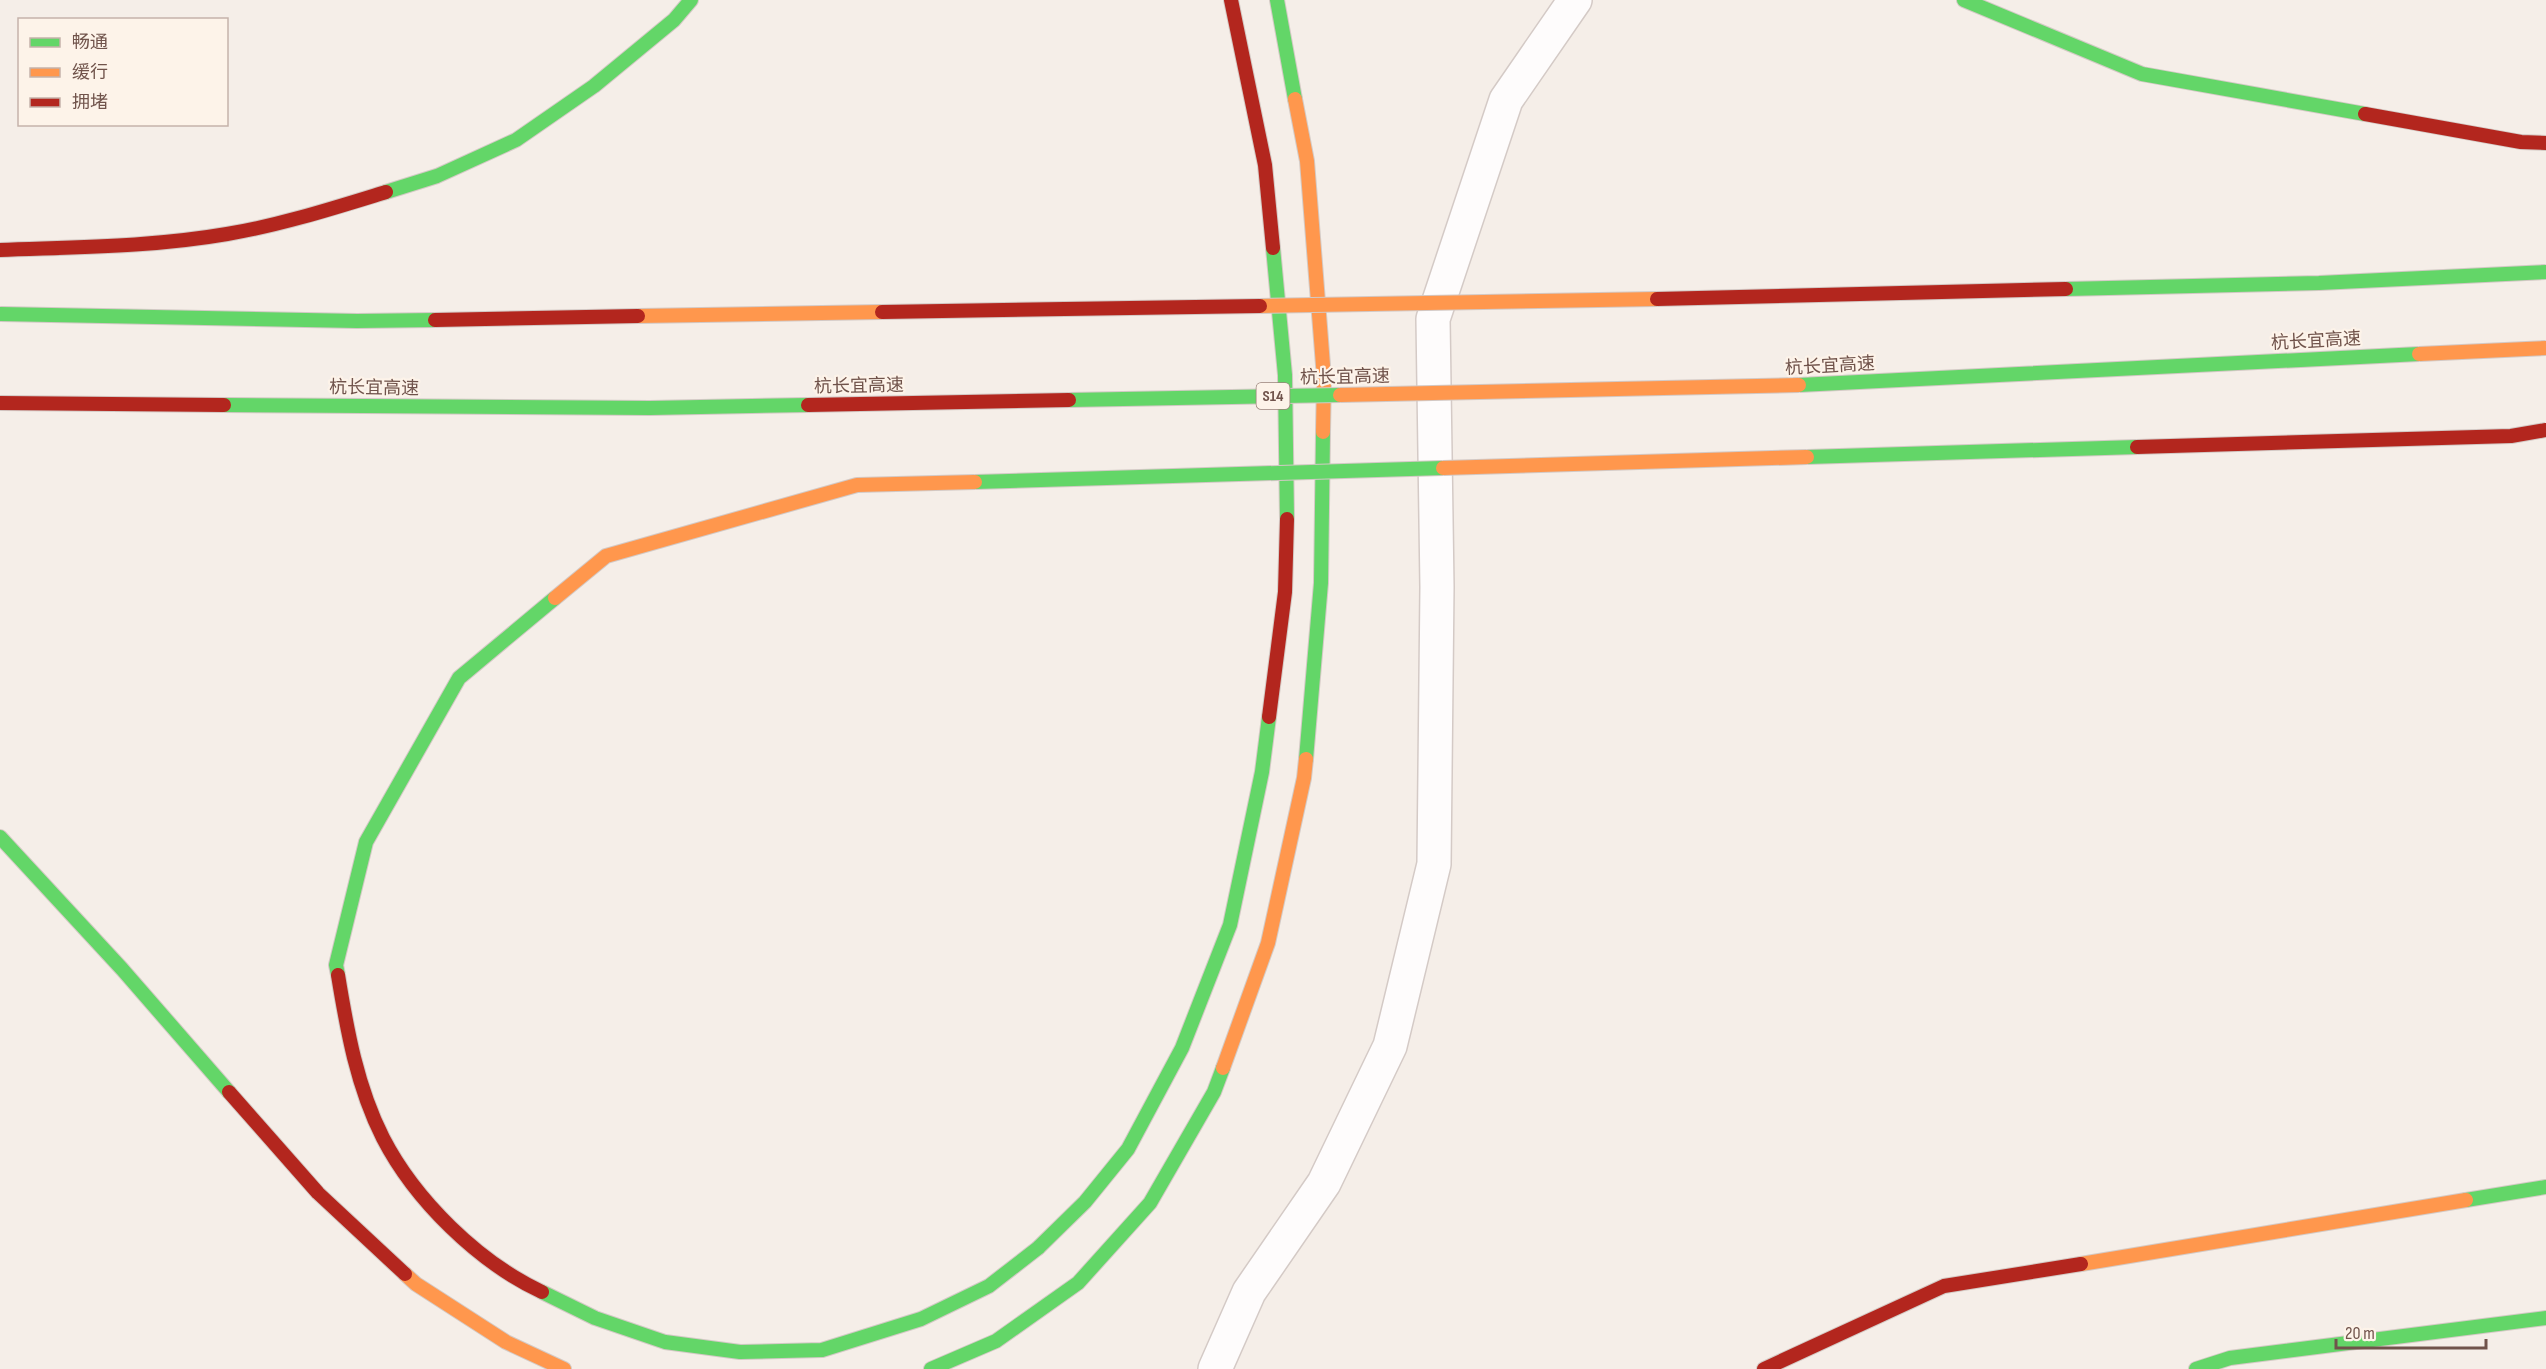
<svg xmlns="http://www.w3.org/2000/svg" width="2546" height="1369" font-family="'Sofia Sans Condensed','Noto Sans SC',sans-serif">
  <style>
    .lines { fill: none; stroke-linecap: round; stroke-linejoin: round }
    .street-casing { stroke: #d4cac6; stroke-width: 36 }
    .fast-casing { stroke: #d4cac5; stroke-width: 16 }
    .slow-casing { stroke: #d4cac5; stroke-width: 16 }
    .jam-casing { stroke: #d4cac5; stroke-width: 16 }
    .street { stroke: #fefcfc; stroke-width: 33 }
    .fast { stroke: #63d668; stroke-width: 14 }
    .slow { stroke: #ff974d; stroke-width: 14 }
    .jam { stroke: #b3261e; stroke-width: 14 }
    .fast-bridge-casing { stroke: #d3c9c5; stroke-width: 16; stroke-linecap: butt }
    .slow-bridge-casing { stroke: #d3c9c5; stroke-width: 16; stroke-linecap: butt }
    .jam-bridge-casing { stroke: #d3c9c5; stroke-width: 16; stroke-linecap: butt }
    .fast-bridge { stroke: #63d668; stroke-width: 14 }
    .slow-bridge { stroke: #ff974d; stroke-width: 14 }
    .jam-bridge { stroke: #b3261e; stroke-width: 14 }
    .labels { text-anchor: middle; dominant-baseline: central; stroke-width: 4.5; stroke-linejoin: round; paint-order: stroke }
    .shield { fill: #fdf3e9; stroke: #9a837a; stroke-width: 1.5 }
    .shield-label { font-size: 16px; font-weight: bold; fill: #70534b }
    .street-label { font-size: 18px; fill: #70534b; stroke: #fdf3e9 }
  </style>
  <rect width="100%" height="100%" fill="#f5eee8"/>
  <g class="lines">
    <!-- street casing -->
    <g class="street-casing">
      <path id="street" d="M1215,1369l34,-77 75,-109 66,-137 44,-182 3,-277 -4,-268 73,-219 69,-100"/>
    </g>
    <!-- fast casing -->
    <g class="fast-casing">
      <path id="fast" d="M1277,0l18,99
        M1964,0l178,74 223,40
        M386,192l51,-16 79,-36 78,-54 80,-66 17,-20
        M1273,248l12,127 2,144
        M1306,759l15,-176 2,-151
        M0,837l122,132 107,123
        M2466,1200l80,-13
        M1038,1248l47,-46 43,-53 54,-101 48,-123 32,-153 7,-55
        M931,1369l65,-28 82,-58 72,-80 64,-111 9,-24
        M2196,1369l34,-11 316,-40"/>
    </g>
    <!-- slow casing -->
    <g class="slow-casing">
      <path id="slow" d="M1295,99l12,62 17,217 -1,54
        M1223,1068l45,-125 36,-165 2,-19
        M2081,1264l385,-64
        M405,1274l11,10 90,58 58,27"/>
    </g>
    <!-- jam casing -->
    <g class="jam-casing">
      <path id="jam" d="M1231,0l34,165 8,83
        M2365,114l156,28 25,1
        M0,250c76,-3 152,-3 227,-16 54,-9 107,-26 159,-42
        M1269,717l16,-125 2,-73
        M229,1092l89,101 87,81
        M1764,1369l180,-83 137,-22"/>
    </g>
    <!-- street -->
    <use href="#street" class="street"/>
    <!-- fast -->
    <use href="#fast" class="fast"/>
    <!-- slow -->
    <use href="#slow" class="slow"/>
    <!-- jam -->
    <use href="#jam" class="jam"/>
    <!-- fast-bridge casing -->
    <g class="fast-bridge-casing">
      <path id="fast-bridge" d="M2066,289l253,-6 227,-11
        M0,314l357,7 78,-1
        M1799,385l620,-31
        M1069,400l271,-5
        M224,405l426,3 158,-3
        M1807,457l330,-10
        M975,482l468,-14
        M338,975l-2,-10 30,-123 93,-164 96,-80
        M542,1292l53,26 70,24 75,10 82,-2 99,-31 68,-33 49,-38"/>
    </g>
    <!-- slow-bridge casing -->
    <g class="slow-bridge-casing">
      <path id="slow-bridge" d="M1260,306l397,-7
        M638,316l244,-4
        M2419,354l127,-6
        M1340,395l459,-10
        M1443,468l364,-11
        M555,598l51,-42 251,-71 118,-3"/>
    </g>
    <!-- jam-bridge casing -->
    <g class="jam-bridge-casing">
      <path id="jam-bridge" d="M1657,299l409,-10
        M882,312l378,-6
        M435,320l203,-4
        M0,403l224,2
        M808,405l261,-5
        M2137,447l374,-11 35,-6
        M338,975c9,55 19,112 45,163 32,62 95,124 159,154"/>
    </g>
    <!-- fast-bridge -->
    <use href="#fast-bridge" class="fast-bridge"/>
    <!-- slow-bridge -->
    <use href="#slow-bridge" class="slow-bridge"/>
    <!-- jam-bridge -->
    <use href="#jam-bridge" class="jam-bridge"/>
  </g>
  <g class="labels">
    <!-- shield labels -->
    <rect class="shield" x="1256.5" y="383" width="33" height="26" rx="4.5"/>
    <g class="shield-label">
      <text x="1273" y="396">S14</text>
    </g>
    <!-- street labels -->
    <g class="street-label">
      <text transform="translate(2316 341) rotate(-3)">杭长宜高速</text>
      <text transform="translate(1830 366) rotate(-3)">杭长宜高速</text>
      <text transform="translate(1345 377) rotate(-1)">杭长宜高速</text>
      <text transform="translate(859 386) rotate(-1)">杭长宜高速</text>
      <text transform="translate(374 388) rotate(1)">杭长宜高速</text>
    </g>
  </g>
  <!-- legend -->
  <rect x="18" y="18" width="210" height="108" fill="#fdf3e9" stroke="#c5b3aa" stroke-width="1.5"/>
  <rect x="30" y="38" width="30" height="9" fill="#63d668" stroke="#c5b3aa" stroke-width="1.5"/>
  <text x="72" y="48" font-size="18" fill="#70534b">畅通</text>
  <rect x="30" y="68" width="30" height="9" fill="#ff974d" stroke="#c5b3aa" stroke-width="1.5"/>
  <text x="72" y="78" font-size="18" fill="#70534b">缓行</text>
  <rect x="30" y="98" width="30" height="9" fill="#b3261e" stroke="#c5b3aa" stroke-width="1.5"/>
  <text x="72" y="108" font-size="18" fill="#70534b">拥堵</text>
  <!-- scale -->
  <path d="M2336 1339v9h150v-9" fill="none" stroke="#70534b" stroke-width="3"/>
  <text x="2345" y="1339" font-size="18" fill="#70534b" stroke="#fdf3e9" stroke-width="4.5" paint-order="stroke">20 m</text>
</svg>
